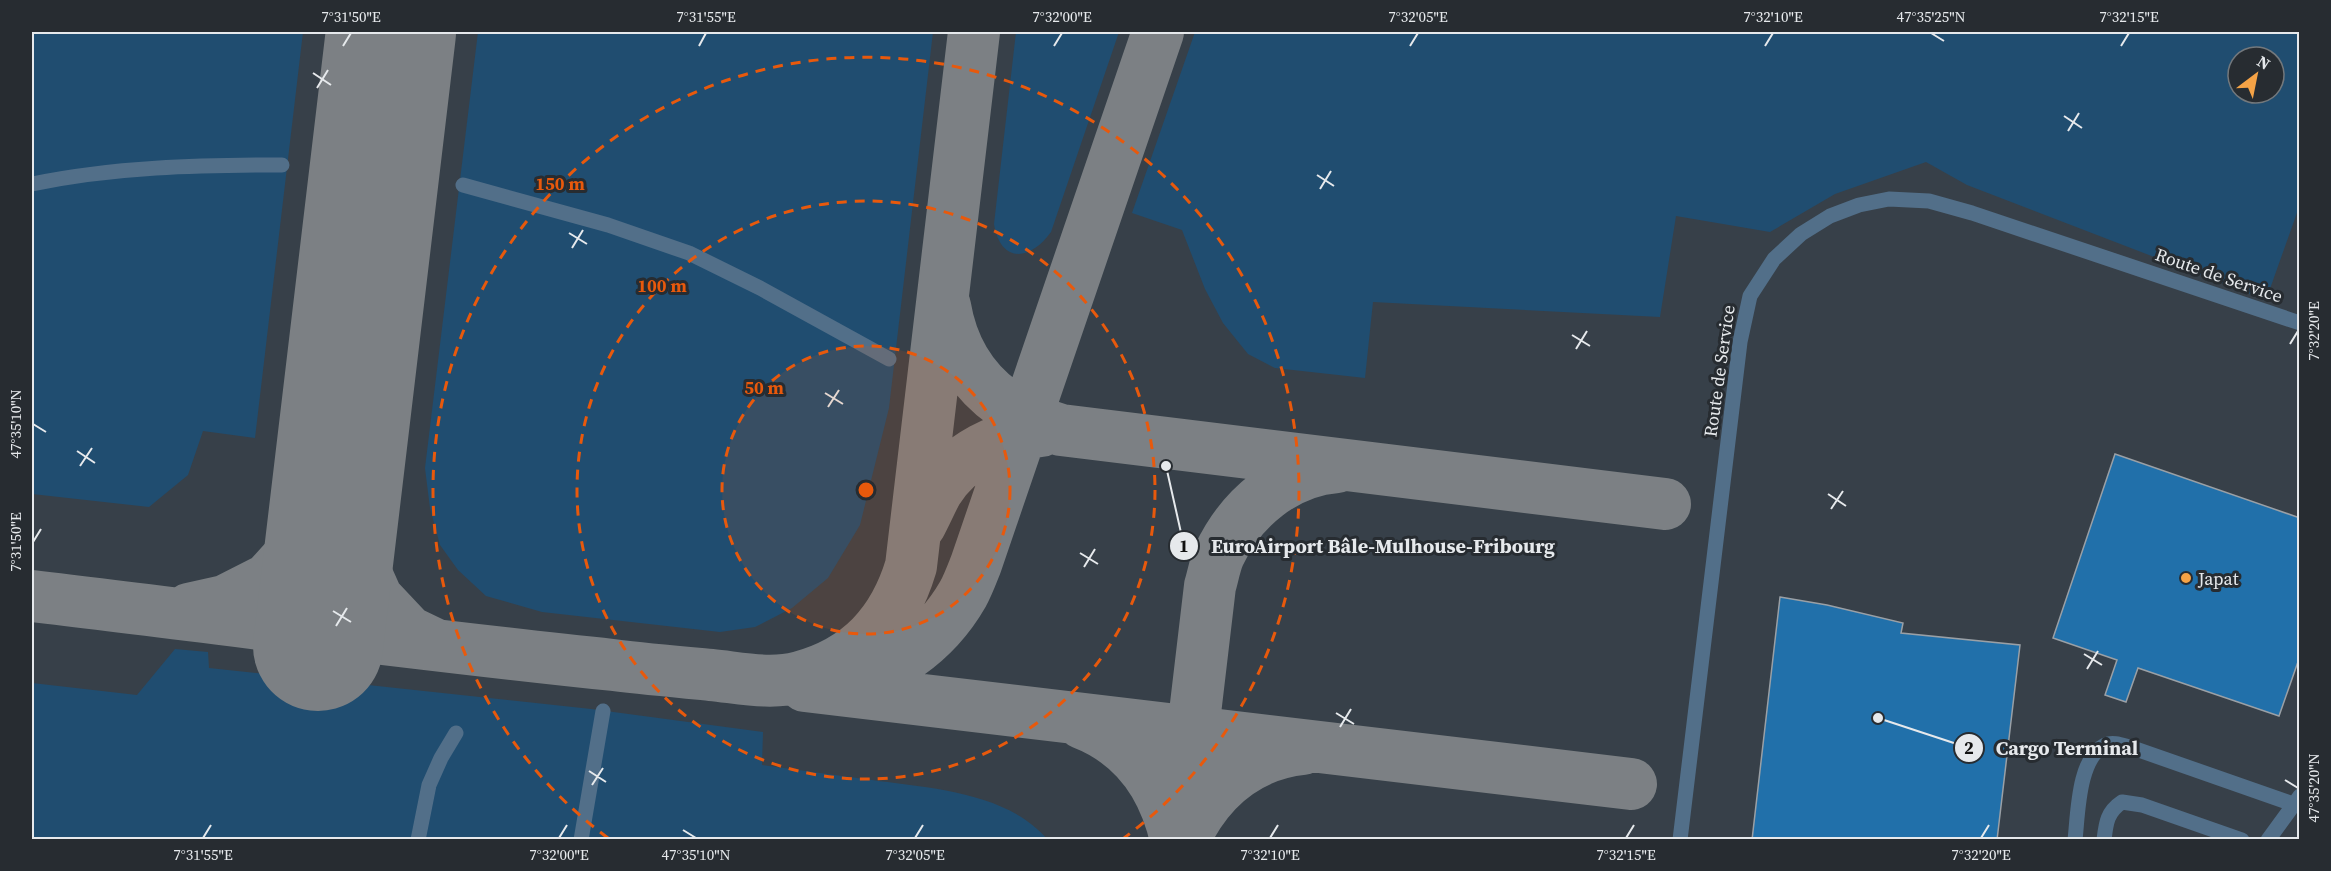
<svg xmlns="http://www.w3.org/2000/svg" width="2331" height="871" font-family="'Source Serif 4',serif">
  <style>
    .built { fill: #374049; fill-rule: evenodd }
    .green { fill: #204d70; fill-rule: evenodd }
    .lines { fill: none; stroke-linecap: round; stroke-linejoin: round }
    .taxiway { stroke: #7c8084; stroke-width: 52 }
    .runway { stroke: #7c8084; stroke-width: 130 }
    .building { fill: #2170aa; stroke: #9aa0a6; stroke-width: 1.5 }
    .minor { stroke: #526f89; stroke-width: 15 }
    .ticks { fill: none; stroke: #e6e9ec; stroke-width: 2 }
    .ring { fill: none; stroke: #e8590c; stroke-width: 3; stroke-dasharray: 10 8 }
    .poi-dot { fill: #f5a346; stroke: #272c31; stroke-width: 2 }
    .labels { text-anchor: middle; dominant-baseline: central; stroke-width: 6; stroke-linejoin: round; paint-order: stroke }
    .street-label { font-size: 18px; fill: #e6e9ec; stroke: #272c31 }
    .poi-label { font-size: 18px; fill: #e6e9ec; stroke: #272c31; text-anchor: start }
    .centre { fill: #e8590c; stroke: #272c31; stroke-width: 3 }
    .ring-label { font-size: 18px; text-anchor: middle; font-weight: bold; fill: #e8590c; stroke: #272c31; stroke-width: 6; stroke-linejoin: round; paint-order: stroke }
    .leader { fill: none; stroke: #e6e9ec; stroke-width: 2 }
    .callout-dot { fill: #e6e9ec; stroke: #272c31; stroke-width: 2 }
    .mark-label { font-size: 18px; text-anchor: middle; font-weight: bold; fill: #111 }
    .callout-label { font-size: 20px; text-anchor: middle; font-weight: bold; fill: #e6e9ec; stroke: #272c31; stroke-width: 6; stroke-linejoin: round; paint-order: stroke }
    .neatline { fill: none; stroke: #e6e9ec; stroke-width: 2 }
    .ticks-label { font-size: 15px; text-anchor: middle; fill: #e6e9ec }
  </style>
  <rect width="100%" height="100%" fill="#31363b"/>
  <!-- built -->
  <path class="built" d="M32,32h2267v807h-2267zM2238,57h36v36h-36z"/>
  <!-- green -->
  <path class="green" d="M32,32h271l-48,406 -52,-7 -15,44 -39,32 -117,-13z
    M478,32h455l-44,376 -29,117 -32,53 -36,30 -37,19 -35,5 -178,-20 -56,-16 -28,-26 -18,-25 -10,-37 -5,-40z
    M1016,32h103l-68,200c-20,28 -50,33 -57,-8z
    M1195,32h1104v175l-33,93 -299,-115 -41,-23 -91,32 -65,38 -94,-16 -16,101 -287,-15 -8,76 -90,-10 -27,-14 -25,-31 -18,-34 -23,-59 -50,-17zM2238,57h36v36h-36z
    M175,649l33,3 1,16 382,41 172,23 -1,33c36,5 73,10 110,15 57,8 135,12 175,59l-1015,1v-157l105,12z"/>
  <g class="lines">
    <!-- taxiway -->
    <path class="taxiway" d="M945,306c11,66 53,106 116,124l604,74
      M341,457l-1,18 16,76 21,47 32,34 25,12
      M920,525c6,-11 11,-23 17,-34 21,-35 65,-56 104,-60
      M32,596c193,23 387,49 581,69 33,4 66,7 98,10 30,3 60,10 89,2 59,-16 94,-54 111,-111l63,-534
      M189,609l36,-8 43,-22 38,-42 28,-63 9,-41
      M833,683c55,-6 103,-42 130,-89 5,-9 9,-20 13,-30l182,-532
      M805,686l826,98
      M1082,723c52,20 82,63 94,117
      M1180,840l30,-254c3,-10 5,-22 9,-31 22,-47 66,-84 118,-88
      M1184,840c24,-51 62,-85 119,-91"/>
    <!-- runway -->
    <path class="runway" d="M318,646l73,-614"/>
  </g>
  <!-- building -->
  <path class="building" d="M2115,454l185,64v138l-21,60 -141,-48 -12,34 -21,-7 12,-35 -64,-22z
    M1780,597l47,8 76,18 -2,10 119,12 -23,195h-245z"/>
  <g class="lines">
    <!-- minor -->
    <path class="minor" d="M32,184c82,-17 165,-19 250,-19
      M463,185l145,40 81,28 71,35 129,71
      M418,840l11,-55 12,-27 15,-25
      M581,840l22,-129
      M1680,840l60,-498 10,-46 24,-37 27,-25 29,-18 29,-11 30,-6 40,2 43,12 328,110
      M2075,840c3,-26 3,-82 30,-95 9,-4 19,1 28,3l160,56
      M2104,840c2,-17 3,-28 18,-38l20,3 100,35
      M2268,840l32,-44"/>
  </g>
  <!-- ticks -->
  <path class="ticks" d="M1931,33l13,8M343,46l8,-13M699,46l7,-13M1054,46l8,-13M1410,46l8,-13M1765,46l8,-13M2121,46l8,-13M313,73l18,12M317,88l11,-18M2064,116l18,12M2068,131l11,-18M1317,175l17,11M1320,189l11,-18M569,233l18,11M572,248l11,-18M1572,335l18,11M2290,344l8,-13M1576,349l11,-18M825,393l18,11M828,407l11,-17M33,424l13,8M77,451l18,12M80,466l12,-18M1828,494l18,12M1831,509l12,-18M33,542l8,-13M1080,553l18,11M1084,567l11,-18M333,611l18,11M336,626l11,-18M2084,654l18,11M2087,669l11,-18M1336,713l18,11M1340,727l11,-18M589,771l17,11M2285,780l13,8M592,785l11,-17M683,830l13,8M203,838l8,-13M559,838l8,-13M915,838l8,-13M1270,838l8,-13M1626,838l8,-13M1981,838l8,-13"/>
  <!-- distance rings -->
  <circle cx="866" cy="490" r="144" fill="#e8590c" fill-opacity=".12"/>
  <g class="ring">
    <circle cx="866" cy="490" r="144"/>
    <circle cx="866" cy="490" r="289"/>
    <path d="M608 838A433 433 0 1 1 1124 838"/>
  </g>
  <!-- markers -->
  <circle class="poi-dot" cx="2186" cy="578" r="6"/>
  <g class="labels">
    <!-- street labels -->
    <g class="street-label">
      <text transform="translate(2219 275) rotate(19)">Route de Service</text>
      <text transform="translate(1719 371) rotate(-82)">Route de Service</text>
    </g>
    <!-- poi labels -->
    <g class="poi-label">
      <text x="2198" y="578">Japat</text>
    </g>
  </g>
  <circle cx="866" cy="490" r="9" class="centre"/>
  <g class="ring-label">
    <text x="560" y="190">150 m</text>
    <text x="662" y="292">100 m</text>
    <text x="764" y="394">50 m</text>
  </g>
  <!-- callouts -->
  <path class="leader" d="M1166 466L1184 546M1878 718L1969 748"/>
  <g class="callout-dot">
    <circle cx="1166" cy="466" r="6"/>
    <circle cx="1878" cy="718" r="6"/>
    <circle cx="1184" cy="546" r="15"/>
    <circle cx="1969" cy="748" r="15"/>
  </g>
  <g class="mark-label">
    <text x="1184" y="552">1</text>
    <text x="1969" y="754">2</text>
  </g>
  <g class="callout-label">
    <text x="1383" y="553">EuroAirport Bâle-Mulhouse-Fribourg</text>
    <text x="2067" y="755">Cargo Terminal</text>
  </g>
  <!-- border -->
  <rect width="2331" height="871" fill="none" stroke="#272c31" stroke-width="66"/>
  <!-- north arrow -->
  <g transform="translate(2256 75) rotate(32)"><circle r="28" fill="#272c31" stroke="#73787c" stroke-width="1.5"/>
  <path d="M0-4.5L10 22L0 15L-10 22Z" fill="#f5a346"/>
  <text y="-9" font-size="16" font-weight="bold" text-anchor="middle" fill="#e6e9ec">N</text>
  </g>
  <rect x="33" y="33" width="2265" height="805" class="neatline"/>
  <g class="ticks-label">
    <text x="351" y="22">7°31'50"E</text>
    <text x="706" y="22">7°31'55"E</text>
    <text x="1062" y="22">7°32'00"E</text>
    <text x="1418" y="22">7°32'05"E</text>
    <text x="1773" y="22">7°32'10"E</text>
    <text x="1931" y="22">47°35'25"N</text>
    <text x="2129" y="22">7°32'15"E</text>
    <text transform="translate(2314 331) rotate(-90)" y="5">7°32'20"E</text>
    <text transform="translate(16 424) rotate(-90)" y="5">47°35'10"N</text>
    <text transform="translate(16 542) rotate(-90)" y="5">7°31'50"E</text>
    <text transform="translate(2314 788) rotate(-90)" y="5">47°35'20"N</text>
    <text x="203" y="860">7°31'55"E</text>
    <text x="559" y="860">7°32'00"E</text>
    <text x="696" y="860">47°35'10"N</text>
    <text x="915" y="860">7°32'05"E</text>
    <text x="1270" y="860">7°32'10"E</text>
    <text x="1626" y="860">7°32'15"E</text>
    <text x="1981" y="860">7°32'20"E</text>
  </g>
</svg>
